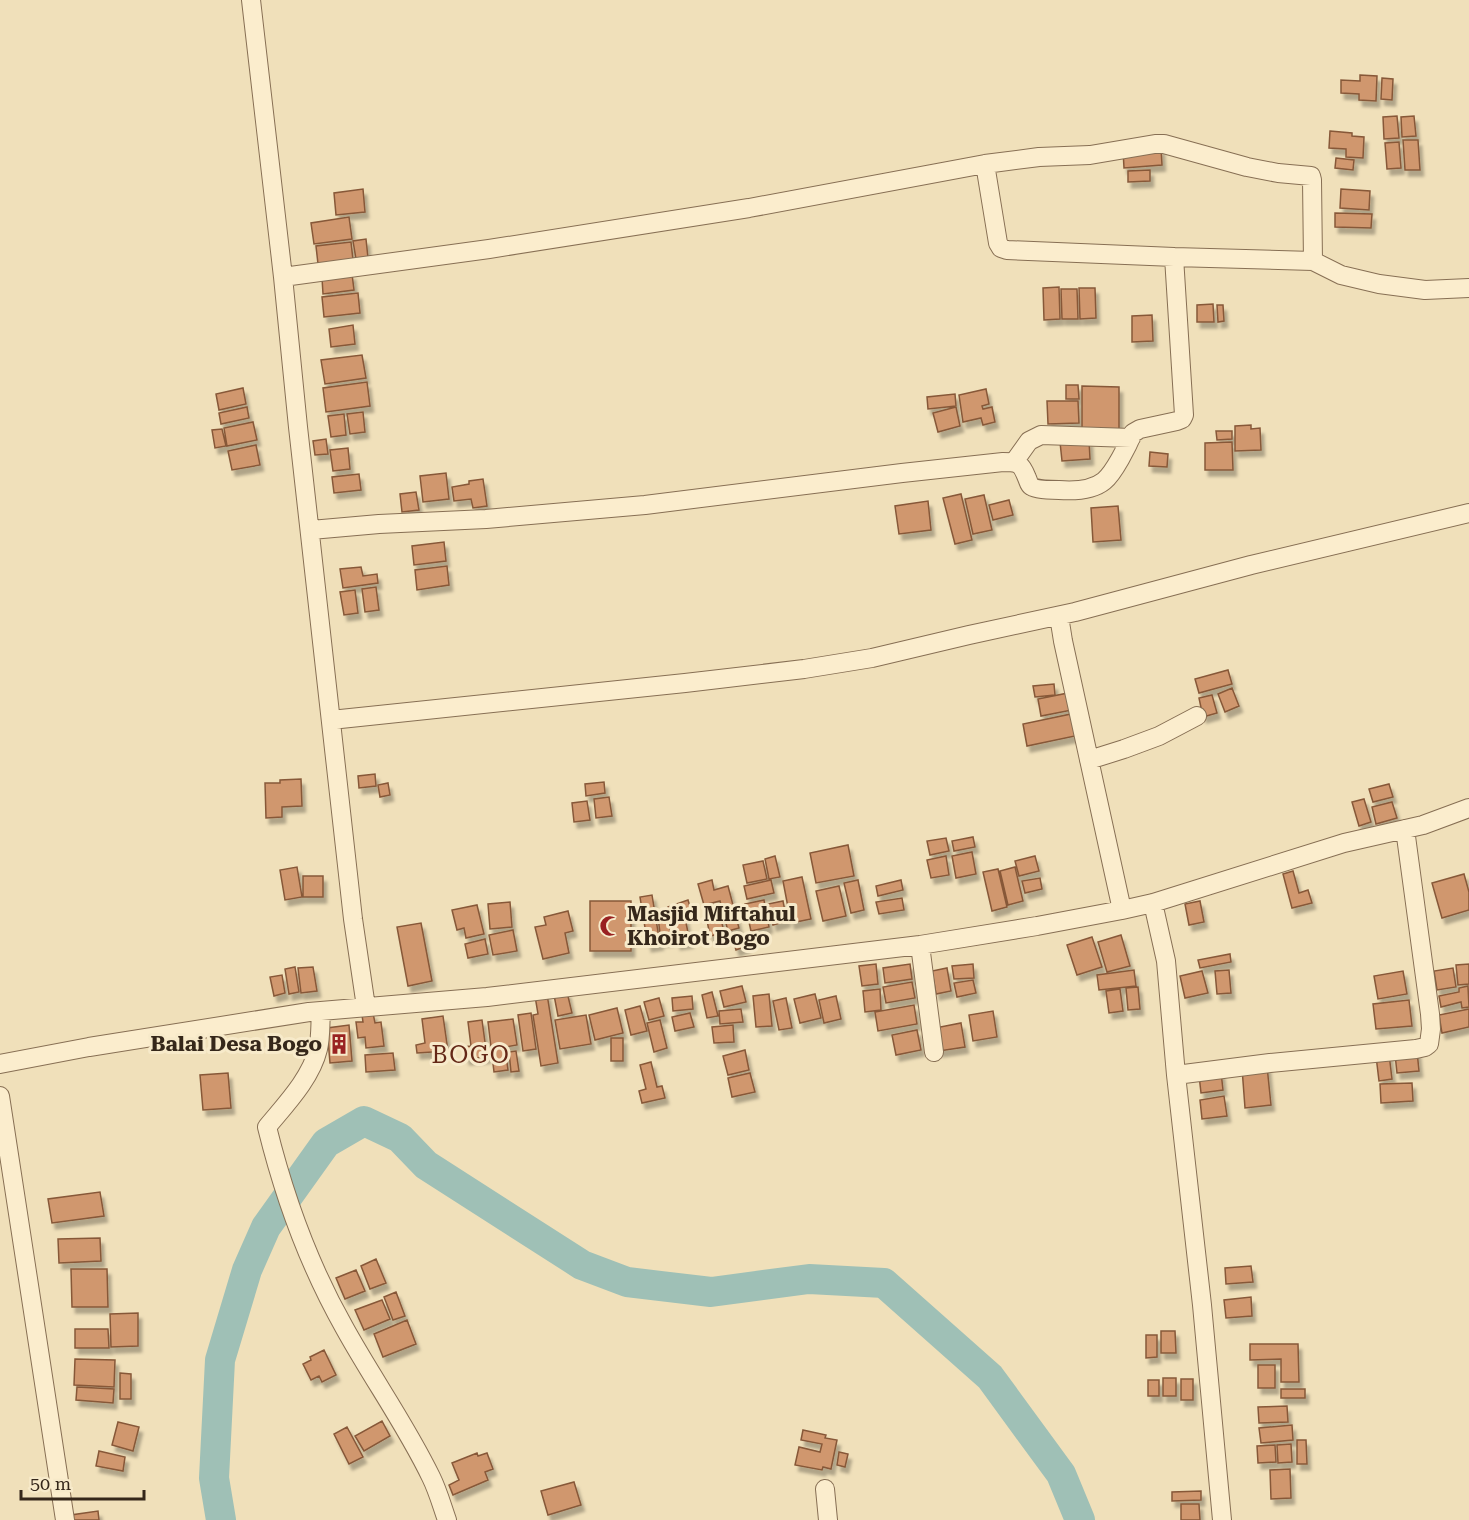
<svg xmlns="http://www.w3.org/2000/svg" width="1469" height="1520" font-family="'Roboto Serif',serif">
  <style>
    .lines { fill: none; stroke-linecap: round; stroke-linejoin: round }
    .river { stroke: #9fc0b6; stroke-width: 30 }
    .building { fill: #d0976e; stroke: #875839; stroke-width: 1.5; filter: url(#shadow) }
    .minor-casing { stroke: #876f54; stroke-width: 20 }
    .minor { stroke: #fbedcd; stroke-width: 18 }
    .labels { text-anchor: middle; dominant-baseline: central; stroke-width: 6; stroke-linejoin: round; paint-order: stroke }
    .poi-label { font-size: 21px; font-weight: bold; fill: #35271a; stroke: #f7eaca; text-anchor: start }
    .quarter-label { font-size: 24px; letter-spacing: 1.5px; fill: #642817; stroke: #f7eaca }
  </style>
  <defs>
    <filter id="shadow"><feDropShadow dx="3.5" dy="6" stdDeviation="1.5" flood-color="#0004"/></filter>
  </defs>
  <rect width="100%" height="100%" fill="#f0e0ba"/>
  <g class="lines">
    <!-- river -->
    <path class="river" d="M221,1520l-7,-42 6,-118 27,-90 19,-43 60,-84 38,-22 36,17 26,27 156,100 45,17 84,10 98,-13 75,4 106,94 71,97 19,46"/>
  </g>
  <!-- building -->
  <path class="building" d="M1360,75l17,1 -1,25 -17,-1v-6l-18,-1v-13l19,1z
    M1382,78l11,1 -1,21 -11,-1z
    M1397,116l2,22 -15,1 -1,-22z
    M1414,116l2,20 -14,1 -1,-20z
    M1330,131l22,2v3l12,1 -1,21 -17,-1v-8l-17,-1z
    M1403,140h15l2,30h-15z
    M1399,142l2,26 -14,1 -2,-26z
    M1161,148l1,17 -38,3 -1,-18z
    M1336,158l18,2 -1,10 -18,-2z
    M1150,170v11l-22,1v-11z
    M363,189l2,23 -29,3 -2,-22z
    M1341,189l29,2 -1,19 -29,-2z
    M1335,213l37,1 -1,14 -36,-1z
    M349,217l3,22 -38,5 -3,-21z
    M366,239l2,19 -12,1 -3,-18z
    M351,242l2,18 -35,4 -2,-18z
    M352,274l2,16 -31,4 -1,-16z
    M1059,287l1,32 -16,1 -1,-32z
    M1079,288h16l1,30 -16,1z
    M1061,289h16l1,30h-16z
    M358,293l2,20 -36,4 -2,-20z
    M1213,304l1,18h-17v-17z
    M1217,305h6l1,16 -6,1z
    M1152,315l1,26 -21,1v-26z
    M353,325l2,19 -24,3 -2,-18z
    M362,355l4,23 -41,6 -4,-24z
    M367,382l3,24 -44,6 -3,-24z
    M1066,385h12l1,14h-13z
    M1082,386l37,1v44h-37z
    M243,388l3,16 -27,6 -3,-16z
    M986,389l3,15 -7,2 1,3 9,-2 3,15 -12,3 -2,-7 -18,4 -4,-27z
    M955,394l1,12 -28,3 -1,-12z
    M1047,401h31l1,22 -31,1z
    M247,407l2,11 -28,6 -2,-11z
    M956,407l4,19 -22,6 -5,-19z
    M363,412l2,20 -15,2 -3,-20z
    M344,414l2,21 -15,2 -3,-21z
    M253,422l4,18 -30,6 -3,-18z
    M1251,425v4l9,-1 1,22 -26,1v-25z
    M222,429l4,17 -11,2 -3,-18z
    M1216,431h16v8l-15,1z
    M326,439l2,15 -13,1 -2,-14z
    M1089,440l1,19 -28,2 -2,-19z
    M1232,442l1,28h-28v-27z
    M256,445l4,20 -28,5 -4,-19z
    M348,448l2,21 -17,2 -3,-21z
    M1150,452l18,2 -1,13 -18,-1z
    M446,473l3,26 -26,3 -3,-26z
    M359,474l2,16 -27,3 -2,-16z
    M483,479l4,27 -14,2 -2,-9 -17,2 -2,-14 17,-3v-3z
    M416,492l3,18 -17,2 -2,-18z
    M961,494l11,46 -17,4 -12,-46z
    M984,495l8,35 -19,4 -8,-35z
    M1009,500l4,15 -20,5 -4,-15z
    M928,501l3,29 -32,4 -4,-28z
    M1118,506l3,34 -28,2 -2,-34z
    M444,542l2,19 -32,4 -2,-19z
    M447,566l2,19 -32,5 -2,-20z
    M361,567l2,9 14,-2 1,9 -35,5 -3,-19z
    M376,587l3,23 -14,2 -3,-23z
    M355,590l3,23 -14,2 -4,-23z
    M1228,670l4,14 -33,9 -4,-14z
    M1054,684l1,11 -20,2 -2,-11z
    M1232,688l7,18 -14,6 -7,-18z
    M1068,693l4,17 -31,6 -3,-17z
    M1212,695l5,18 -14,4 -4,-19z
    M1071,714l4,22 -48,10 -4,-22z
    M375,774l1,12 -17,2 -1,-12z
    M301,779l1,27 -20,1v10l-16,1 -1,-35h15v-3z
    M604,782l1,11 -19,3 -1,-12z
    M388,783l2,12 -10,2 -2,-12z
    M1389,784l4,13 -20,5 -4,-13z
    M609,797l3,19 -16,2 -2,-19z
    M1364,799l7,23 -12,4 -7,-24z
    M587,801l3,19 -16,2 -2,-19z
    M1392,802l5,16 -21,6 -4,-17z
    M973,837l2,10 -21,4 -2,-10z
    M946,838l3,13 -19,4 -3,-14z
    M848,845l6,31 -38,7 -6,-30z
    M972,852l4,22 -20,4 -4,-22z
    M775,856l5,21 -11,2 -4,-20z
    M946,856l3,19 -18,3 -4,-18z
    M1035,856l4,15 -20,5 -4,-15z
    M763,861l4,18 -20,4 -4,-18z
    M297,867l5,30 -17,3 -5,-30z
    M1015,867l8,34 -15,4 -8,-34z
    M998,869l9,38 -15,4 -9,-39z
    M1293,871l6,22 9,-3 4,13 -20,5 -9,-34z
    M1464,874l5,18v18l-27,8 -10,-35z
    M303,876h20v21h-20z
    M802,877l9,42 -20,4 -8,-42z
    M1040,878l2,11 -17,4 -3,-12z
    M712,880l2,10 14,-4 11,42 -11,3 -8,-30 -16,4 -6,-21z
    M771,880l3,13 -27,6 -3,-13z
    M858,880l6,30 -13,3 -7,-30z
    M901,880l2,10 -25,6 -2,-10z
    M839,886l7,30 -23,5 -7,-30z
    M652,895l8,49 -12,2 -8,-49z
    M902,898l2,12 -25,4 -3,-12z
    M688,900l4,13 -20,7 -4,-13z
    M764,900l5,27 -18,4 -6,-27z
    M590,901h41v50h-41z
    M783,901l4,20 -14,4 -5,-21z
    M1200,901l4,21 -15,3 -4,-21z
    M510,902l2,25 -22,2 -2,-25z
    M477,905l7,29 -18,4 -2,-10 -7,2 -5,-20z
    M719,908l5,25 -14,3 -5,-26z
    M568,911l5,20 -8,2 4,20 -26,6 -8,-32 11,-2 -2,-8z
    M669,916l2,24 -10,1 -3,-24z
    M685,918l5,24 -13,2 -5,-24z
    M421,923l11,58 -24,5 -11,-59z
    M513,930l4,21 -24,4 -4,-20z
    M1121,935l9,31 -23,6 -9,-30z
    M745,937l2,9 -11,4 -3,-10z
    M1092,937l10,30 -25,8 -10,-30z
    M485,939l3,15 -20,4 -3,-14z
    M1230,954l1,8 -31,6 -2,-8z
    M876,964l2,20 -16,2 -3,-20z
    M910,964l2,15 -27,4 -2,-15z
    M973,964l1,14 -20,1 -2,-13z
    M1469,964v20l-11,1 -2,-20z
    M295,967l4,25 -10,2 -4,-25z
    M313,967l4,24 -16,2 -3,-25z
    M947,968l4,23 -15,3 -4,-23z
    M1453,968l3,19 -19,3 -3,-19z
    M1134,970l2,16 -37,4 -2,-15z
    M1229,970l2,23 -14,1 -2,-23z
    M1202,971l6,22 -23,5 -5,-22z
    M1403,971l4,23 -29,5 -4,-23z
    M282,975l3,18 -11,3 -4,-19z
    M973,980l3,13 -19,4 -3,-14z
    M912,982l3,16 -29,5 -3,-16z
    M742,986l4,16 -22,5 -4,-16z
    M1468,986l1,21 -7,1 -1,-6 -20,5 -2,-11 20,-4v-4z
    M1138,987l2,22 -12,1 -2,-22z
    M880,989l1,21 -16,2 -2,-21z
    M1120,989l3,22 -14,2 -3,-22z
    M567,992l5,21 -14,3 -4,-21z
    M712,992l6,24 -11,2 -5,-23z
    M547,994l11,69 -17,3 -8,-51 5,-1 -3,-18z
    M769,994l3,32 -16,1 -3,-31z
    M815,994l6,24 -21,5 -6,-24z
    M692,996l1,13 -20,2 -1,-13z
    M836,996l5,23 -17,4 -5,-23z
    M659,998l5,18 -15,4 -5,-18z
    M786,998l6,30 -13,2 -6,-29z
    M1409,1000l3,26 -36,3 -3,-25z
    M914,1005l3,19 -39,7 -3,-19z
    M640,1006l7,25 -16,4 -6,-25z
    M617,1008l6,25 -28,7 -6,-25z
    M741,1009l2,13 -23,2 -1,-13z
    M1469,1009v18l-27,6 -3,-18z
    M993,1011l4,26 -24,4 -4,-26z
    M373,1013l2,10 6,-1 3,24 -18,2 -1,-11 -7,1 -2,-16h7l-1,-7z
    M531,1013l5,36 -13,2 -5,-36z
    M690,1013l4,14 -19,4 -3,-14z
    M586,1015l5,29 -31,5 -5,-29z
    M443,1016l5,35 -31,2 -1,-8 9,-2 -3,-24z
    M513,1019l4,26 -12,2 3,23 -14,2 -6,-50z
    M482,1020l5,37 -21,2 -2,-12 7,-1 -3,-24z
    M660,1020l7,28 -13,4 -7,-29z
    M961,1023l4,24 -26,4 -4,-23z
    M349,1025l3,36 -22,2 -3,-35z
    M733,1025l1,17 -20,1 -2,-16z
    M917,1030l4,20 -25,5 -4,-20z
    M611,1038h12v23h-12z
    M745,1050l4,20 -21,5 -5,-19z
    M516,1051l3,20 -8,1 -2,-20z
    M1417,1051l2,20 -22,2 -2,-19z
    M393,1053l2,17 -29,2 -1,-17z
    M1389,1054l3,25 -13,2 -3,-25z
    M651,1062l6,25 5,-1 3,12 -23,5 -3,-12 7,-2 -6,-24z
    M1267,1066l4,39 -26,3 -3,-40z
    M1221,1072l2,18 -22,3 -2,-18z
    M228,1073l3,35 -28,2 -3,-35z
    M750,1073l5,19 -23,5 -4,-19z
    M1412,1083l1,18 -32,2 -1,-19z
    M1224,1096l3,20 -25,3 -2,-19z
    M100,1192l4,24 -52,7 -4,-24z
    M100,1238l1,23 -42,2 -1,-24z
    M376,1259l10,24 -16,6 -9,-23z
    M1251,1266l2,16 -27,2 -1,-16z
    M71,1269h36l1,38h-36z
    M356,1270l9,21 -20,8 -9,-21z
    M396,1292l9,24 -12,4 -9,-23z
    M1251,1297l1,19 -26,2 -2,-18z
    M382,1300l8,19 -26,11 -9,-20z
    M138,1313v33l-27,1 -1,-33z
    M407,1320l9,24 -33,13 -9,-23z
    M75,1329h33l1,19h-34z
    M1161,1331h14l1,22h-15z
    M1146,1335h11v22l-11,1z
    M1250,1344h48l1,38h-18v-23l-31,1z
    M324,1350l12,25 -14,7 -3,-6 -8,4 -8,-16 8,-4 -1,-3z
    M75,1359l40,1 -1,27 -40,-2z
    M1258,1365h17v23h-17z
    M120,1373l11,1v25h-11z
    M1163,1378h13v18h-13z
    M1181,1379h12v21h-12z
    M1148,1380h11v16h-11z
    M77,1387l37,2 -1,14 -37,-3z
    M1281,1389h24v9h-24z
    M1287,1406l1,16 -29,1 -1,-16z
    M382,1421l8,15 -26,15 -9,-15z
    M118,1422l21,5 -6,24 -21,-6z
    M1292,1425l1,15 -32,3 -2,-15z
    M347,1427l16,30 -14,7 -15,-30z
    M803,1430l23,5 -1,3 12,2 -6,29 -8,-2 -1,3 -27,-5 4,-18 21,5 2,-8 -21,-4z
    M1297,1440h9l1,24h-10z
    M1291,1444l1,18 -14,1 -1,-18z
    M1275,1445l1,17 -18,1 -1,-17z
    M99,1451l26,6 -2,14 -27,-5z
    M839,1452l9,2 -3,13 -8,-2z
    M477,1453l1,3 9,-3 6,16 -8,3 3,8 -35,15 -4,-10 10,-5 -7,-17z
    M1290,1469l1,29 -20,1 -1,-29z
    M574,1482l7,23 -33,10 -7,-24z
    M1201,1491v9l-29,1v-9z
    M1181,1504h18l1,16h-19z
    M98,1511l1,9h-27l-1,-5z"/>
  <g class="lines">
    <!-- minor casing -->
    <g class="minor-casing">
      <path id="minor" d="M251,0l32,277 15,150 55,492 13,88
        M1313,261l28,14 38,9 46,6 44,-2
        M283,277l206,-28 260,-41 236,-44
        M1014,462l15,-21 12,-6 90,3
        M311,530l68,-6 107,-5 159,-14 257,-32 101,-11c16,0 18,1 24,16 1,2 2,7 4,8 4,4 22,4 28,4 14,1 34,0 45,-9 10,-8 24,-36 29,-48l7,-4 37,-8 5,-2 2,-4 -10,-158 -167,-7 -6,-2 -3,-5 -13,-79 54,-7 51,-2 65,-11h9l83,23 31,6 33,3 1,4 1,81 -139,-4
        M1059,616l4,25 59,269
        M331,720l354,-37 119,-14 68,-11 97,-23 106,-23 176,-47 218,-52
        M1089,760l35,-11 35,-13 38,-20
        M1153,903l13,58 10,114 26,230 20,215
        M920,945l14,107
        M321,1012c-1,12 0,25 -3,37 -7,29 -32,55 -51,78 17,69 42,138 77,200 28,51 62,98 87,150 7,14 11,29 16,43
        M0,1064l89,-17 220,-35 178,-15 433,-52 117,-19 85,-16 31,-7 191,-60 79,-18 46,-17
        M1176,1075l94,-12 146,-14 9,-2 4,-3 2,-15 -1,-15 -25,-185
        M0,1096l65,424
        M825,1489l3,31"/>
    </g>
    <!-- minor -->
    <use href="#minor" class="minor"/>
  </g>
  <!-- icons -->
  <defs>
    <g id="mosque-bare" transform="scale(1.62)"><path d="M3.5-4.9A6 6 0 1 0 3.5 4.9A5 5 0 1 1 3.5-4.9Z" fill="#992121" stroke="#f7eaca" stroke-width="2.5" paint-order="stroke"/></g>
    <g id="building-bare" transform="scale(1.62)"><path d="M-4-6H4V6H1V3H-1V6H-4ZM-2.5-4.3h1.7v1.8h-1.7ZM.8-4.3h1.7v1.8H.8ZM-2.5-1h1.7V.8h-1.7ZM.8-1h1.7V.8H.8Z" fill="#992121" stroke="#f7eaca" stroke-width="2.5" paint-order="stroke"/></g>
  </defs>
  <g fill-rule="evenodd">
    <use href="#mosque-bare" x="610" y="926"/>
    <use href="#building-bare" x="339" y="1044"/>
  </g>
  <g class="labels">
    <!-- poi labels -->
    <g class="poi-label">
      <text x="627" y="914">Masjid Miftahul<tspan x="627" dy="24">Khoirot Bogo</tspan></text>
      <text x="322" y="1044" text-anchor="end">Balai Desa Bogo</text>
    </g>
    <!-- quarter labels -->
    <g class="quarter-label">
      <text x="471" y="1055">BOGO</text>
    </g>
  </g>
  <!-- scale -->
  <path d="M21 1490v9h123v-9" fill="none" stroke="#35271a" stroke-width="3"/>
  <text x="30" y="1490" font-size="18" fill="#35271a" stroke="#f7eaca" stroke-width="4.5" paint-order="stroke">50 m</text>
</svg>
